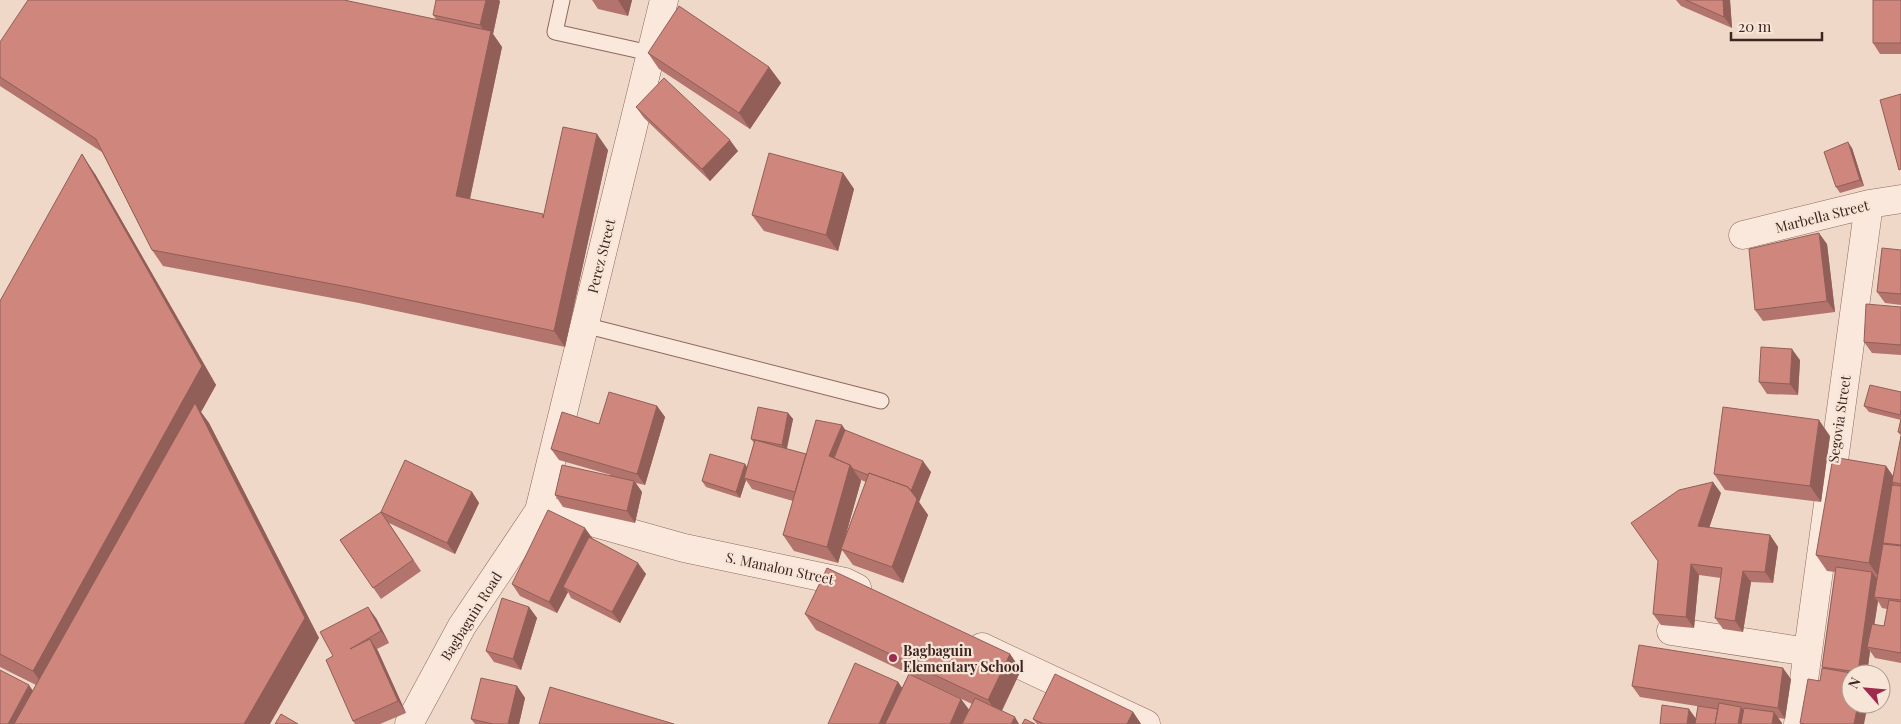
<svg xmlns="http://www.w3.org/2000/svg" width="1901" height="724" font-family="'Playfair Display',serif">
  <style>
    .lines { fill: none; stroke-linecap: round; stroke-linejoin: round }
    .service-casing { stroke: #8d685c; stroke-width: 17 }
    .minor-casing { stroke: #8d685c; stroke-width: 29 }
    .tertiary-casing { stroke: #8d685c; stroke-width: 29 }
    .service { stroke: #fae8dc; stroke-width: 15 }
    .minor { stroke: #fae8dc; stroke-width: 28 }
    .tertiary { stroke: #fae8dc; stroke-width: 28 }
    .wall { fill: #b2746c; fill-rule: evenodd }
    .shaded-wall { fill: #915e58 }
    .building { fill: #cf877d; stroke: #915e58 }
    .poi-dot { fill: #9e2a4d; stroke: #f7e5d8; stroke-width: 2 }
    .labels { text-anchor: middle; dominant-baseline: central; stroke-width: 4.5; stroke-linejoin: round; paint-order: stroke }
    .street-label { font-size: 14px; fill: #3d2520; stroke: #f7e5d8 }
    .poi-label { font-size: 14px; font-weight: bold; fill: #3d2520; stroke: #f7e5d8; text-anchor: start }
  </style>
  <rect width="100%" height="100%" fill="#f0d8c8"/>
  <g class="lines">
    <!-- service casing -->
    <g class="service-casing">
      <path id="service" d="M562,0l-7,32 95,21
        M584,325l297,76"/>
    </g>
    <!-- minor casing -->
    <g class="minor-casing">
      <path id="minor" d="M1743,235l126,-31 32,-5
        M539,511l24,3 121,34 161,34 12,6
        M1671,631l137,21
        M982,647l164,77
        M1798,724l71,-520"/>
    </g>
    <!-- tertiary casing -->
    <g class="tertiary-casing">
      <path id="tertiary" d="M409,724l53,-98 77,-115 125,-511"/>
    </g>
    <!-- service -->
    <use href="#service" class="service"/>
    <!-- minor -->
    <use href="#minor" class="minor"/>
    <!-- tertiary -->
    <use href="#tertiary" class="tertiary"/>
  </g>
  <!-- wall -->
  <path class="wall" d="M592,0h40l-4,16 -30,-7z
    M1676,0h54l2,28 -51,-22z
    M1901,0v54h-21l-7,-11z
    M500,1l-7,33 9,13 -32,152 73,15 1,2 64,-66 -43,197 -206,-44 -196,-37 -11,-16 -50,-98 -102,-66v-44l436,-23 -3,-4z
    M648,53l121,14 12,16 -31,46 -91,-60z
    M636,107l102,44 -28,30 -66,-63z
    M1852,148l12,38 -24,7 -4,-6z
    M843,173l11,16 -16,62 -74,-20 -12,-16z
    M95,174l121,211 -15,27 8,11 110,215 -286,53 3,-6 -36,-18v-366z
    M1827,244l8,68 -72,9 -8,-11z
    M1901,250v55l-16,-2 -8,-11z
    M1901,307v48l-29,-2 -8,-11z
    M1800,360l-2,35 -31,-1 -8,-12z
    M1901,392v44l-3,-4 3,-12 -32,-8 -5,-6z
    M657,406l8,11 -20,68 -9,-2 6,9 -7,31 -72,-16 -8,-12 56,-20 -52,-15 -8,-11 48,-25z
    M788,413l5,6 -6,30 19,5 39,-24 86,42 -12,30 9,13 -25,68 -50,-18 -11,-15 -4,13 -44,-12 -11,-16 10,-34 -41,-12 -6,-9 -6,18 -34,-11 -4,-6 43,-17 2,4 7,-25 -3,-4zM861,480l5,2 -22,59 17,-60z
    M1830,436l-9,66 -96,-12 -11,-16z
    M1901,436v227l-26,-5 -5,-7 -3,23h-16l13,50h-63l-1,-1 20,-42 3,-13 -1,-1 13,-95 -8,-1 -11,-16 70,-89 7,10zM1878,601l4,7 5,1 -3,17 -10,-1z
    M472,492l7,11 -24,51 -66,-31 32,48 -40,28 -41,-59 41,-28z
    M1721,493l-12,35 61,7 8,12 -5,36 -22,-1 -8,50 -20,-3 -8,-11 6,-40 -22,-3 -5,53 -33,-3 -8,-11z
    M593,539l53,35 -26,49 -49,-25 -3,-6 -11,21 -37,-17 -8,-12z
    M529,607l8,11 -16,52 -27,-8 -8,-11z
    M805,614l205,40 11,16 -19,41 -174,13 70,-42 4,6 7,-14 -93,-44zM912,675l60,29 -3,6 -8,-11z
    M376,618l13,25 -12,6 29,64 -26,11h-25l-2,-3 -20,-65z
    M1791,679l-6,40 -7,-1 4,6h-122l36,-6 13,-10 -69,-11 -8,-11z
    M517,686l8,12 -6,26h-44l-4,-5z
    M1133,712l8,12h-104l-4,-5z"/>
  <!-- shaded-wall -->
  <path class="shaded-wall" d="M486,0h13l1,1 -7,33 9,13 -35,165 -11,-16 33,-159 -9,-12z
    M618,0h14l-4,16z
    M1723,0h7l2,28 -8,-11z
    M769,67l12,16 -31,46 -11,-16z
    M597,134l11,16 -43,197 -11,-16z
    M730,140l8,11 -28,30 -8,-12z
    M1848,142l4,6 12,38 -4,-6z
    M82,154l13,20 121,211 -15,27 8,11 110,215 -49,86h-26l-197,-33 -14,-20z
    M843,173l11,16 -16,62 -12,-16z
    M1819,233l8,11 8,68 -8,-11z
    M1792,349l8,11 -2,35 -8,-11z
    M657,406l8,11 -20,68 -8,-11z
    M788,413l5,6 -7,32 -4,-6z
    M1819,420l11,16 -9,66 -11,-16z
    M842,425l11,16 -10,24 -14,-9z
    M923,461l8,11 -12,30 9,13 -25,68 -11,-16 19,-75z
    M745,464l4,6 -5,8 2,2 -6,18 -4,-6z
    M850,465l11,16 -23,82 -11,-16z
    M1886,466l11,16h-5l4,6 -13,55 3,4 -6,32 -11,-16z
    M634,481l8,11 -7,31 -8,-12z
    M1713,482l8,11 -15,44 -8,-11z
    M472,492l7,11 -24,51 -8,-11z
    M585,528l8,11 -30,48 5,5 -11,21 -8,-11z
    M1770,535l8,12 -5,36 -8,-11z
    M638,563l8,11 -26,49 -8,-11z
    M1691,564l8,11 -5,53 -8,-11z
    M1743,571l8,11 -8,50 -8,-11z
    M1872,572l8,11 -6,14 4,4 -7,46h-4l3,4 -3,23h-8l-1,-2z
    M368,607l8,11 13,25 -8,-12z
    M529,607l8,11 -16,52 -8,-11z
    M370,639l8,12 28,62 -8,-12z
    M1010,654l11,16 -22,46 -11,-16z
    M1783,668l8,11 -6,40 -7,-11z
    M898,682l11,16 -11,26h-19z
    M29,685l11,16 -12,23h-20z
    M517,686l8,12 -6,26h-11z
    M961,699l12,16 -5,9h-18z
    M1858,704h10l-4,20h-10z
    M1741,707l8,11 -1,6h-10z
    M1689,709l8,11v4h-10z
    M1133,712l8,12h-14z
    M1774,712l8,11v1h-10z
    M1015,717l4,7h-8z"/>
  <!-- building -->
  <path class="building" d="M28,0h316l147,31 -35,165 87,18v4l20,-91 34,7 -43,197 -206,-44 -196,-37 -56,-111 -96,-62v-35z
    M436,0h50l-6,25 -47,-10z
    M1686,0h37l1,17z
    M1873,0h28v43h-28z
    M679,6l90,61 -30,46 -91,-60z
    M664,78l66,62 -28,29 -66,-62z
    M1901,94v75l-2,1 -19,-70z
    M1848,142l12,38 -24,7 -12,-35z
    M769,153l74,20 -17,62 -74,-20z
    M82,154l120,212 -169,305 -33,-17v-353z
    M1819,233l8,68 -72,9 -6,-61z
    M1882,248l19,2v44l-24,-2z
    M1866,304l35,3v38l-37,-3z
    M1761,347l31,2 -2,35 -31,-2z
    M1870,385l31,7v18l-1,5 -36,-9z
    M609,392l48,14 -20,68 -86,-25 11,-37 37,12z
    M195,403l110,215 -61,106h-230z
    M758,407l30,6 -6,32 -31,-6z
    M1723,407l96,13 -9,66 -96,-12z
    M1901,419v13h-3z
    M816,420l26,5 -13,31 21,9 -23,82 -44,-12z
    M845,430l78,31 -12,30 -3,-4 -39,-14 -1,2 -15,-6 -3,-4 -16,-7z
    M1901,436v48l-9,-2z
    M755,440l51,14 -11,38 -51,-14z
    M710,454l35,10 -9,28 -34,-11z
    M1833,457l53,9 -17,97 -53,-8z
    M405,460l67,32 -25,51 -66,-31z
    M562,465l72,16 -7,30 -72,-16z
    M869,473l39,14 9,12 -25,68 -51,-18z
    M1713,482l-15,44 72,9 -5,37 -22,-1 -8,50 -20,-3 7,-50 -31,-4 -5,53 -33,-3 5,-53 -27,-38 48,-33z
    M1892,485l9,1v59l-18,-2z
    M548,510l37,18 -36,74 -37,-18z
    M381,512l32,48 -40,28 -33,-48z
    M589,537l49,26 -26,49 -49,-25z
    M1883,544l18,2v54l-27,-3z
    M1836,567l36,5 -14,100 -36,-5z
    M827,568l183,86 -22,46 -183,-86z
    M502,598l27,9 -16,52 -27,-8z
    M1889,600l12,2v51l-34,-6 5,-23 12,2z
    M368,607l13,24 -31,18 20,-10 28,62 -45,20 -27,-61 7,-4 -13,-24z
    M1639,645l144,23 -5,40 -146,-22z
    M855,663l43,19 -19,42h-51z
    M1822,668l35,6h-6v30h7l-4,20h-49l-5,-1 8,-44 12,2z
    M0,670l29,15 -21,39h-8z
    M909,674l52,25 -11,25h-65z
    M1055,674l78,38 -6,12h-83l-11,-5z
    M481,678l36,8 -9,38h-15l-22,-5z
    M550,687l124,37h-135z
    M975,698l40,19 -4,7h-49z
    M1719,703l22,4 -3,17h-23z
    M1662,705l27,4 -2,15h-27z
    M1698,706l20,3 -3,15h-20z
    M1744,708l30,4 -2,12h-31z
    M281,714l17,10h-23z
    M1025,719l10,5h-13z"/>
  <!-- markers -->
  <circle class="poi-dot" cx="893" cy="658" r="5"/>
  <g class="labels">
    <!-- street labels -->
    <g class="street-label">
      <text transform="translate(1822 216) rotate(-14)">Marbella Street</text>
      <text transform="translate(601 256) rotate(-76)">Perez Street</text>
      <text transform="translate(1839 419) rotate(-82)">Segovia Street</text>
      <text transform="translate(780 568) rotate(12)">S. Manalon Street</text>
      <text transform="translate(471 616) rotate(-58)">Bagbaguin Road</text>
    </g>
    <!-- poi labels -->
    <g class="poi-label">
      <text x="903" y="650">Bagbaguin<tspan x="903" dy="16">Elementary School</tspan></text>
    </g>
  </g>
  <!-- north arrow -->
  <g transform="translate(1866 689) rotate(297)"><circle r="24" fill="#f7e5d8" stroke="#ad988e"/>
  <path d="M0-4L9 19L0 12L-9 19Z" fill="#9e2a4d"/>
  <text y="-8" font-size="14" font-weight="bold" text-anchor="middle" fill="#3d2520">N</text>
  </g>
  <!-- scale -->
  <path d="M1731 32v8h91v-8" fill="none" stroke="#3d2520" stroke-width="2.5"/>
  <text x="1738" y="32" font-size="15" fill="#3d2520" stroke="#f7e5d8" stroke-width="4" paint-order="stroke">20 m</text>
</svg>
